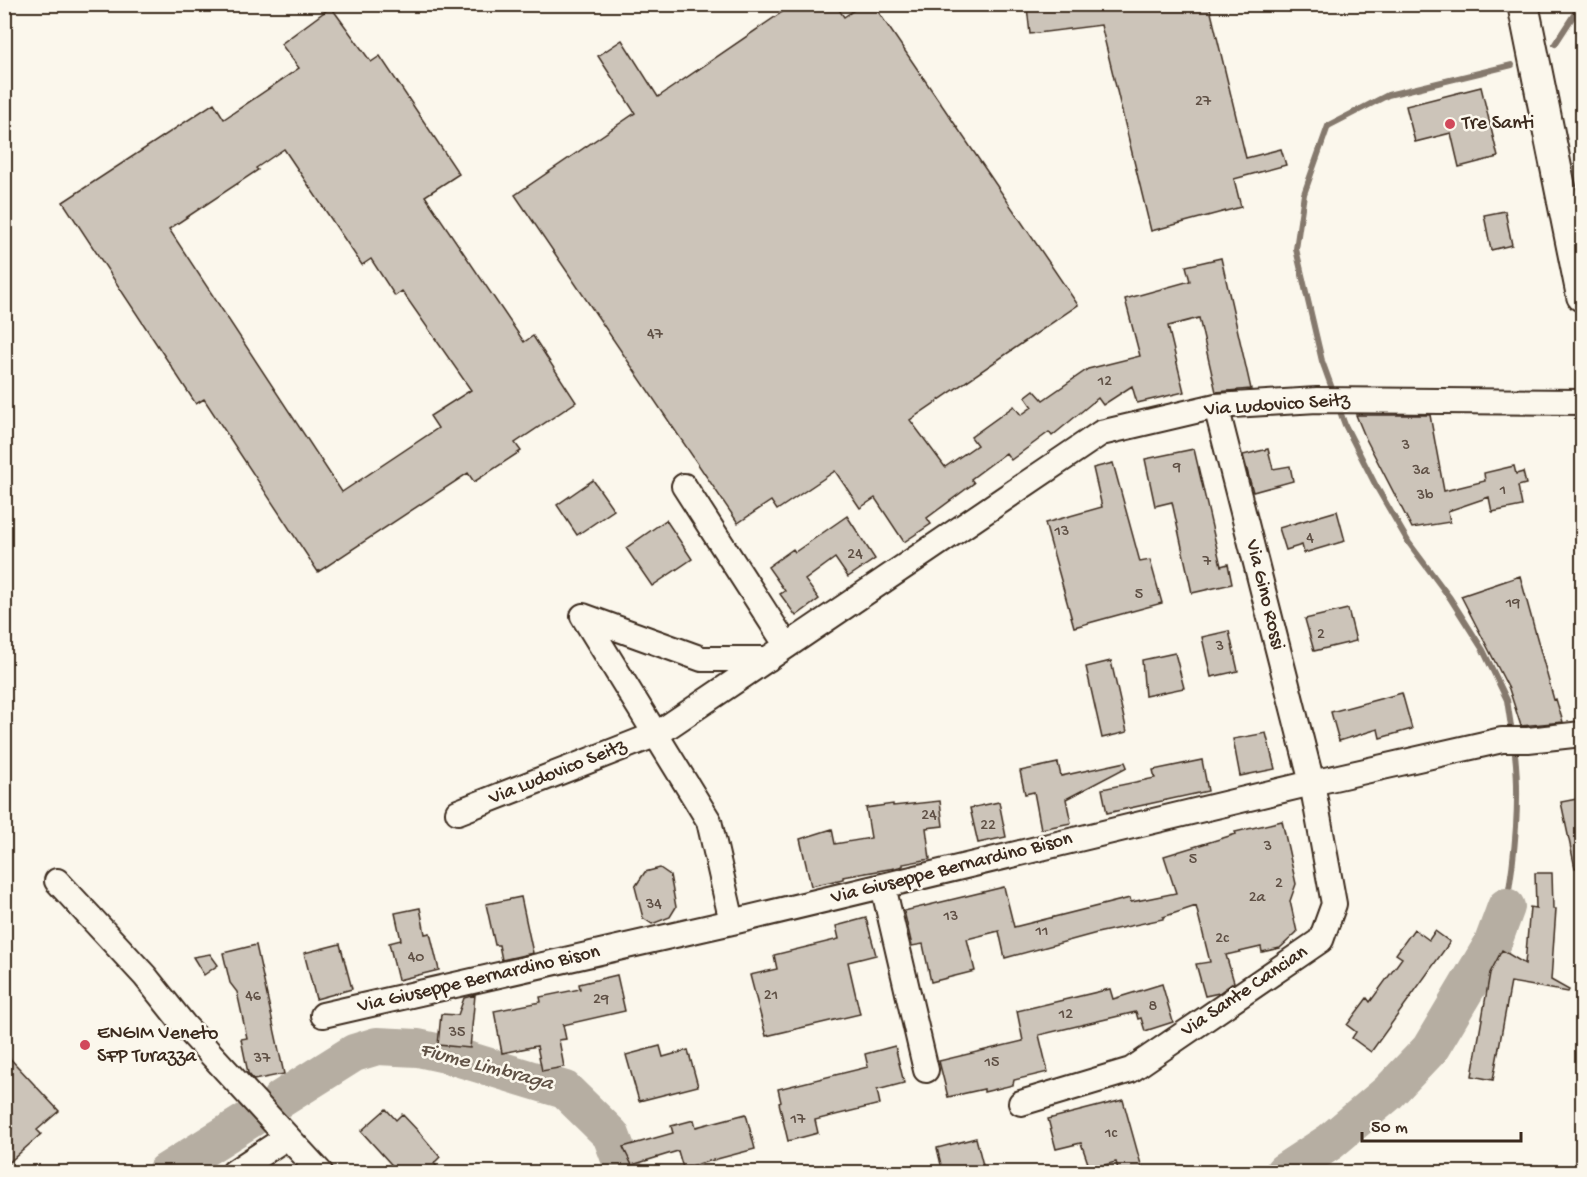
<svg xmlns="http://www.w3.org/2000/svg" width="1587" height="1177" font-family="'Gochi Hand',sans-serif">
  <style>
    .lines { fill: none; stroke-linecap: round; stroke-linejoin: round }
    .stream { stroke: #85796d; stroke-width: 6 }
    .river { stroke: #b6aea2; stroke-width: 38 }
    .building { fill: #ccc4b9; stroke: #3b2a1e; stroke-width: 1.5; fill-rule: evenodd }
    .minor-casing { stroke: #3b2a1e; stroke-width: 28 }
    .tertiary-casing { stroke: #3b2a1e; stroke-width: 34 }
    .minor { stroke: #fbf7ec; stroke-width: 24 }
    .tertiary { stroke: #fbf7ec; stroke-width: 30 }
    .poi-dot { fill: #d1495b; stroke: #fbf7ec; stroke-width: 2 }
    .labels { text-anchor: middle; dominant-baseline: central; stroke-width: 5; stroke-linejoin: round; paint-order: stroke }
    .number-label { font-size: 16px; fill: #5f5045 }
    .poi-label { font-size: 20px; fill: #3b2a1e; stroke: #fbf7ec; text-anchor: start }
    .street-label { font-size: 20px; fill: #3b2a1e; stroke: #fbf7ec }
    .water-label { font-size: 21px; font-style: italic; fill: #605246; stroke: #fbf7ec }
  </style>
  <rect width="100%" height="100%" fill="#fbf7ec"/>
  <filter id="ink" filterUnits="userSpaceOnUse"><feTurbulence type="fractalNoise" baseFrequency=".0167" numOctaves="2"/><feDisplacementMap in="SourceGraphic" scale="12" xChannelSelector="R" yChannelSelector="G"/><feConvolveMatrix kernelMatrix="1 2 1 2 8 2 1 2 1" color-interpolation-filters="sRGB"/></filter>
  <g filter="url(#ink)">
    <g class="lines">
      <!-- stream -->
      <path class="stream" d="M1555,44l26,-40
        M1334,394l-12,-33 -26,-112 8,-55 24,-68 60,-31 124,-30
        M1338,406l7,19 31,61 33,57 41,55 33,52 24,50 5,33
        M1506,907c9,-49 15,-112 8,-161"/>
      <!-- river -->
      <path class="river" d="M281,1099l73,-46 23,-7 41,2 32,7 115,35 46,45 14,37
        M166,1172l86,-54
        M1284,1172l46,-30 58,-49 42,-44 62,-104 14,-38"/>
    </g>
    <!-- building -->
    <path class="building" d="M794,4h41l9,13 19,-13h10l205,301 -168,115 35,47 32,-22 -6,-8 43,-31 7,9 11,-8 -7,-10 9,-7 9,10 45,-31 52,-13 -15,-57 65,-18 -4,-15 35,-8 30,131 -35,3 -17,-74 -31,8 16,66 -47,11 -5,-17 -29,19 -5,-7 -46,38 -3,-4 -38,28 -5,-7 -35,26 3,4 -47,35 4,6 -27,18 -29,-44 -15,10 -25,-37 -58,39 -6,-9 -33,22 -223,-328 120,-82 -37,-57 24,-16 36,57z
      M1049,4h160l37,154 35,-9 5,16 -52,14 7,28 -90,24 -50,-206 -71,9 -3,-27z
      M331,7l40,55 9,-6 79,118 -34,22 99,146 9,-6 43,66 -61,41 6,8 -47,31 -6,-9 -150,99 -114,-173 -8,5 -133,-202 151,-99 10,16 75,-51 -18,-24zM284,149l78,116 9,-6 24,37 7,-5 69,99 -41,26 8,12 -96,64 -173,-263 89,-59 -2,-2z
      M1481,87l17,70 -39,10 -8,-34 -36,9 -9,-36z
      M1505,211l7,34 -21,5 -7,-35z
      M1356,415h74l14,76 41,-10 -1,-8 30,-7 2,8 7,-2 3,12 -8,2 4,20 -30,6 -3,-15 -41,14 2,11 -38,6 -46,-89z
      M1194,449l27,117 7,-2 4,20 -40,9 -20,-91 -17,4 -10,-47z
      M1268,449l5,20 17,-3 3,15 -40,11 -10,-37z
      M1113,463l27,99 10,-2 12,43 -88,24 -29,-104 57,-16 -9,-39z
      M593,480l21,30 -37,25 -20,-30z
      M1337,511l8,30 -41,12 -2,-8 -16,5 -7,-22z
      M847,516l28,43 -27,18 -13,-19 -30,22 14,19 -23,17 -16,-22 5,-3 -17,-24 25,-18 2,3z
      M666,520l26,39 -40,27 -26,-38z
      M1520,576l34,124 2,-1 7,23 -42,4 -12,-37 -48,-93z
      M1348,609l8,32 -42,10 -9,-32z
      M1229,631l9,40 -27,6 -9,-40z
      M1175,653l9,35 -39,8 -3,-36z
      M1111,661l16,71 -25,6 -16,-71z
      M1402,693l10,36 -32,9 -2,-9 -39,12 -8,-29z
      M1266,733l9,36 -35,7 -7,-37z
      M1202,760l6,31 -101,22 -5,-24 53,-11 -2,-8z
      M1125,762l2,5 -61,32 5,24 -30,6 -7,-37 -9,2 -5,-23 38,-8 3,13z
      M1582,798v69l-7,1 -14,-66z
      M940,801l3,25 -17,2 4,31 -27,5v2l-8,2 -52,9v2l-32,7 -11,-47 32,-10 3,15 36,-6 -5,-30 27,-4v2z
      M999,802l7,35 -28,6 -8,-35z
      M1282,821l14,63 -6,17 7,31 -17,16 -18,4 -1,-5 -35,8 8,27 -15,11 -14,3 -9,-32 14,-2 -14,-56 -33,11v2l-66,14 -92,25 -6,-27 -32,8 8,32 -44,11 -8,-38 -11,2 -8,-35 100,-24 10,40 116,-29 1,4 45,-9 -12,-37 72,-22 -1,-2z
      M660,868l10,7 6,32 -6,10 -18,7 -9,-6 -8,-31 10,-15z
      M1535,873h17l1,36h3l-5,71 18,10 -1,2 -57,-10 -18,98 -21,-4 18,-103 12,-23 23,14 5,-57 6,1z
      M521,897l12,56 -31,7 -3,-15h-4l-9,-41z
      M420,908l5,26 5,-1 9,37 -41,10 -9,-37 12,-3 -6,-27z
      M866,918l10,37 -28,7 12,52 -94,22 -16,-61 27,-6 -3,-14 65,-16 -3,-13z
      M1414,929l15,11 6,-9 15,11 -79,110 -19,-14 4,-6 -9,-7 20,-27 3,4 32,-44 -6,-4z
      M340,944l12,45 -36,10 -12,-46z
      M256,945l28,129 -30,6 -6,-7 -7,-34 6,-1 -10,-46 -7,-9 -7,-30z
      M210,954l8,11 -14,10 -11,-18z
      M617,975l8,36 -62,14 3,14 -7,1 5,27 -22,4 -5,-25 -35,7 -8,-42 47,-9 -1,-5 40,-8 -1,-5z
      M1162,984l11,38 -28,9 -4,-13 -3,1 -2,-7 -97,23 9,37 -34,8 -1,5 -29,7v-3l-36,8 -9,-36 84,-20 -6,-30 93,-22 3,10z
      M475,995l-5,53 -32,-3 3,-31 17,1 6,-17z
      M660,1046l3,11 25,-7 10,36 -59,15 -13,-46z
      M895,1046l9,37 -27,7 3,14 -65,16 3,13 -30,8 -9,-38 2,-1 -3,-13 90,-22 -3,-13z
      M4,1052l55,59 -22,19 4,4 -37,33z
      M1123,1100l19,68 -12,5h-11l-3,-11 -26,7 -9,-26 -25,6 -8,-30z
      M386,1109l10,11 6,-6 17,18 21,25 -6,6 8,10h-43l-38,-42z
      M746,1114l9,35 -72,19 -5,-17 -46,14 -9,-18 50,-14 -2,-7 23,-6 2,7z
      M976,1138l9,35h-42l-6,-25z"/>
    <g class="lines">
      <!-- minor casing -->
      <g class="minor-casing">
        <path id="minor" d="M684,486l103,160
          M583,616l126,205 23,101
          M583,616l119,43h66
          M458,812l199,-78 444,-301 115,-27 101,-6 265,2
          M57,881l88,95 39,49 136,147
          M883,886l43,184
          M323,1015l409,-93 580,-139 190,-43h26l54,-6
          M1021,1103l110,-33 190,-130 13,-36 -22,-121 -96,-377
          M234,1172l53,-35"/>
      </g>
      <!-- tertiary casing -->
      <g class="tertiary-casing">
        <path id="tertiary" d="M1523,4l59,292"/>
      </g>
      <!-- minor -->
      <use href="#minor" class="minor"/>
      <!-- tertiary -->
      <use href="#tertiary" class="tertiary"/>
    </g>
  </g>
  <!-- markers -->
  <g class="poi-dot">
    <circle cx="1450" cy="124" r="6"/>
    <circle cx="85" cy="1045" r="6"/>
  </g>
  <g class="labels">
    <!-- number labels -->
    <g class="number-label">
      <text x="1203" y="102">27</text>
      <text x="655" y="335">47</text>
      <text x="1105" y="382">12</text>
      <text x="1406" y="446">3</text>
      <text x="1177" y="468">9</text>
      <text x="1421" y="471">3a</text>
      <text x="1503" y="491">1</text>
      <text x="1425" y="496">3b</text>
      <text x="1062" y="532">13</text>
      <text x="1310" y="539">4</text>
      <text x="855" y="555">24</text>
      <text x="1207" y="562">7</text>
      <text x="1139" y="595">5</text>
      <text x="1513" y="604">19</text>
      <text x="1321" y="635">2</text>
      <text x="1220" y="647">3</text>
      <text x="929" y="816">24</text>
      <text x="988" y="826">22</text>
      <text x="1268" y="847">3</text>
      <text x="1193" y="860">5</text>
      <text x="1279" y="884">2</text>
      <text x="1257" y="898">2a</text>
      <text x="654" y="905">34</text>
      <text x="951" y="917">13</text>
      <text x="1042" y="932">11</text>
      <text x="1222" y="939">2c</text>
      <text x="416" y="958">40</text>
      <text x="771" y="996">21</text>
      <text x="253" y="997">46</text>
      <text x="601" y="1000">29</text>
      <text x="1153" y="1007">8</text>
      <text x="1066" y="1015">12</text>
      <text x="457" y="1033">35</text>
      <text x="262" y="1059">37</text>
      <text x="992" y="1063">15</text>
      <text x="798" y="1120">17</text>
      <text x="1111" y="1134">1c</text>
    </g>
    <!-- poi labels -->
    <g class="poi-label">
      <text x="1462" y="124">Tre Santi</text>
      <text x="97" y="1034">ENGIM Veneto<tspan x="97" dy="23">SFP Turazza</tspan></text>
    </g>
    <!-- street labels -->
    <g class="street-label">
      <text transform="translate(1277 406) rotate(-4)">Via Ludovico Seitz</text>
      <text transform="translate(1264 595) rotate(76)">Via Gino Rossi</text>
      <text transform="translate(558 773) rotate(-22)">Via Ludovico Seitz</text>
      <text transform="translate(952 869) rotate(-14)">Via Giuseppe Bernardino Bison</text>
      <text transform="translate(479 980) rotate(-13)">Via Giuseppe Bernardino Bison</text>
      <text transform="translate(1245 992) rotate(-34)">Via Sante Cancian</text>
    </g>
    <!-- water labels -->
    <g class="water-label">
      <text transform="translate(486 1068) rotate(15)">Fiume Limbraga</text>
    </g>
  </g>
  <!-- margin -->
  <rect width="1587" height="1177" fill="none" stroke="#fbf7ec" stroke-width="24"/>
  <rect x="12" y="12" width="1563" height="1153" fill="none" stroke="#3b2a1e" stroke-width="2" filter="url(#ink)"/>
  <!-- scale -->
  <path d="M1362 1132v9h159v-9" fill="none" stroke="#3b2a1e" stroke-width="3"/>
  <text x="1371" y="1132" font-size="18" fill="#3b2a1e" stroke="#fbf7ec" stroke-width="4.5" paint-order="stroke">50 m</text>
</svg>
